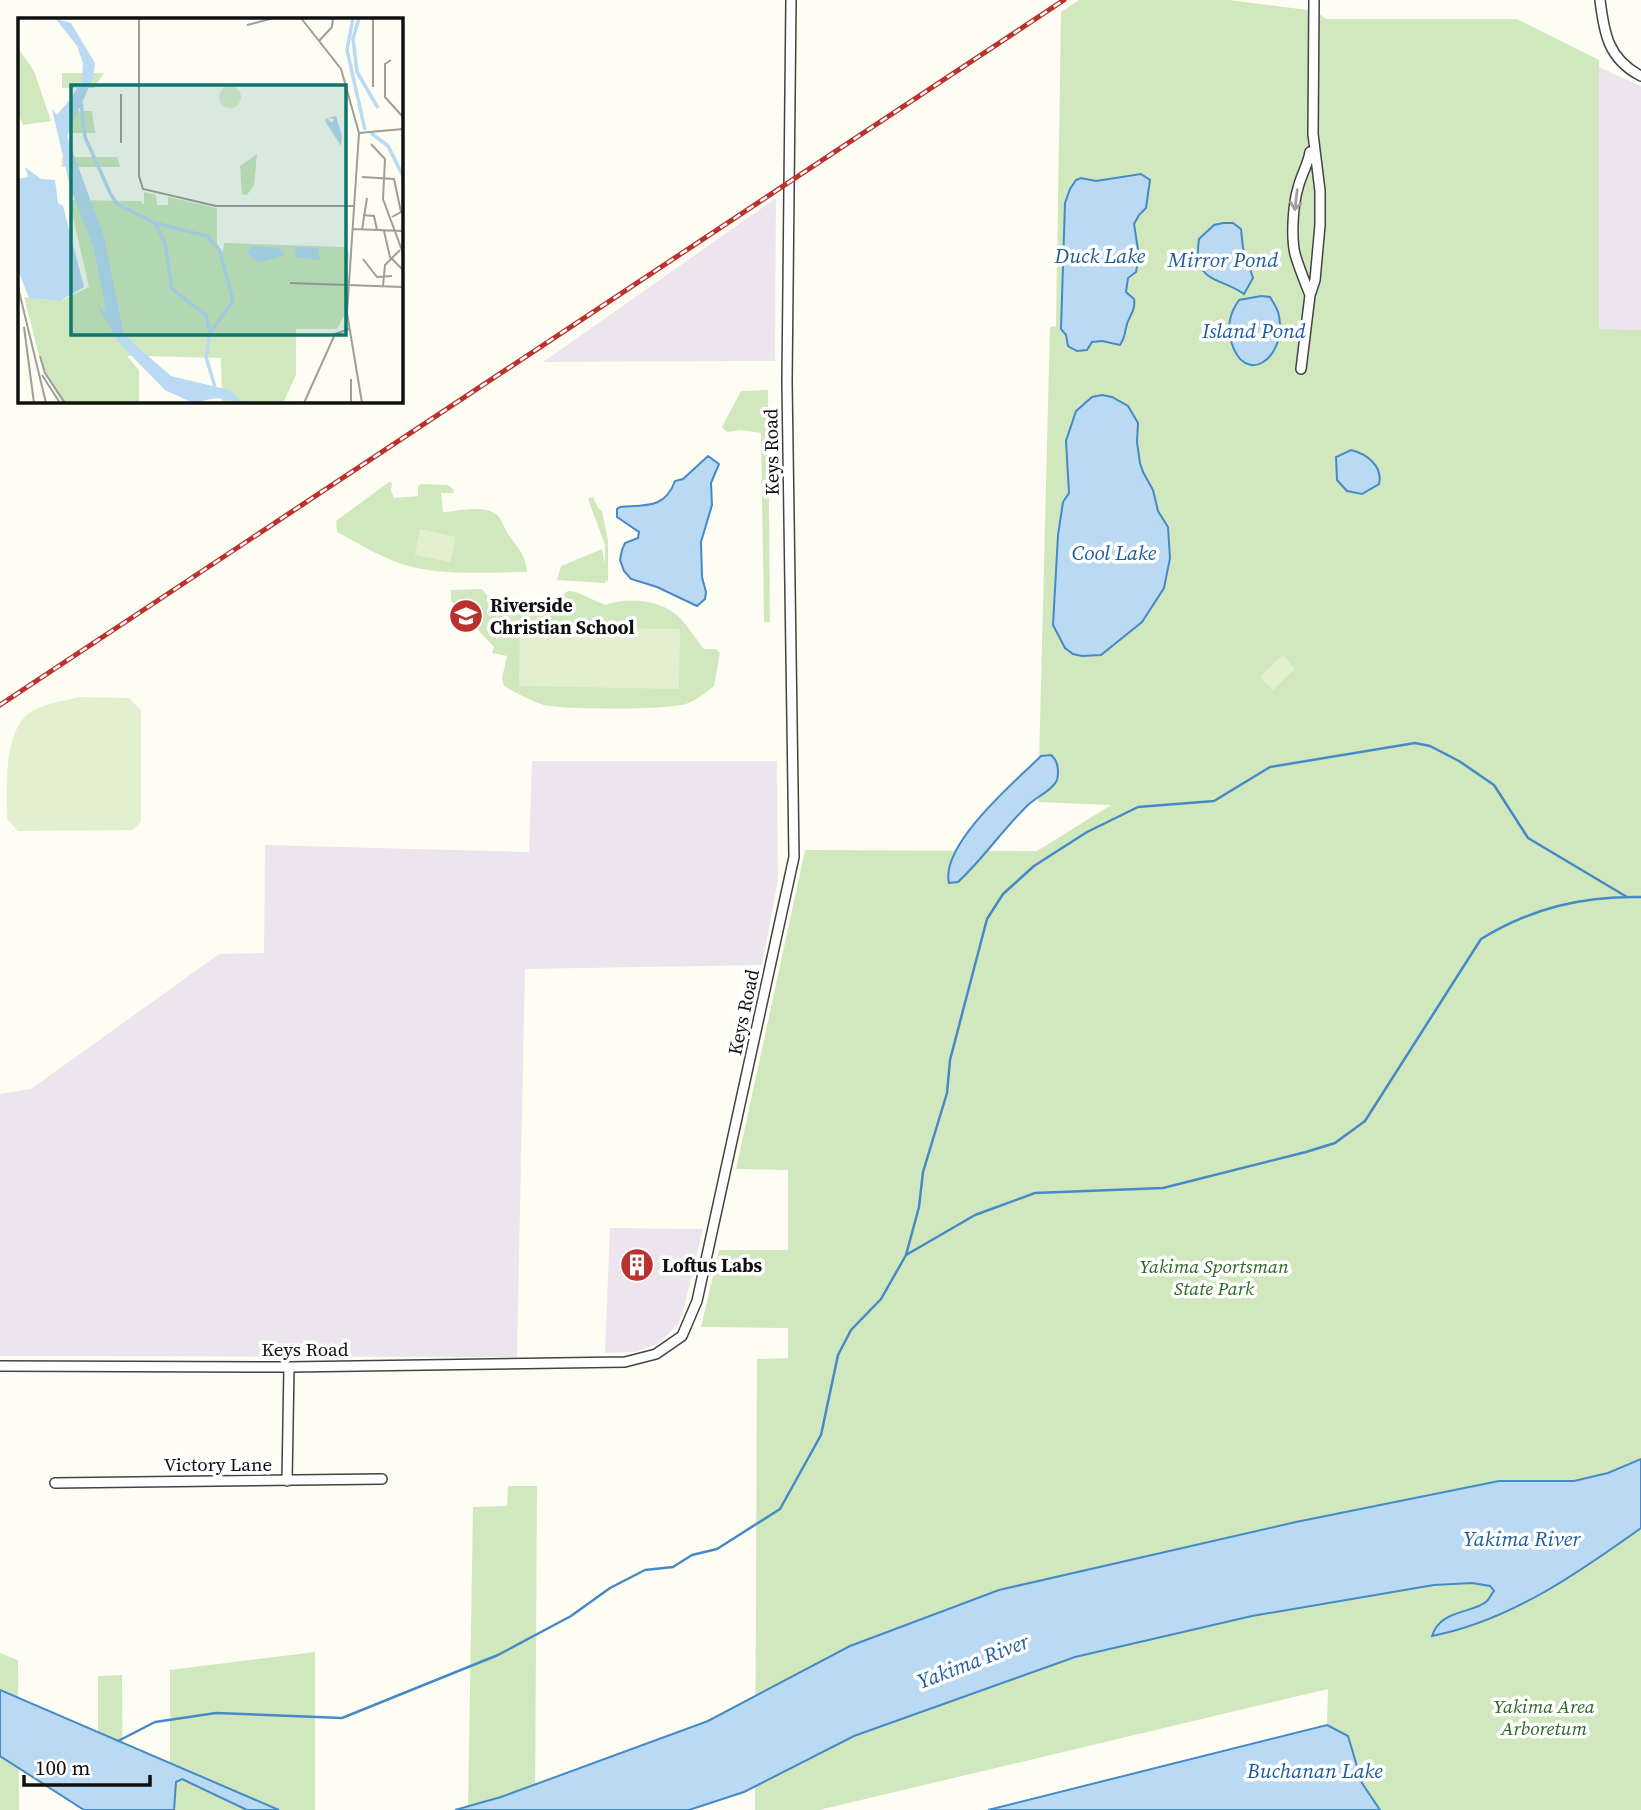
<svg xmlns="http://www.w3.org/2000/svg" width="1641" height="1810" font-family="'Source Serif 4',serif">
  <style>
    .industrial { fill: #ede5ee }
    .green { fill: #d1e8be }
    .pitch { fill: #e2f0cf }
    .water { fill: #badaf4; stroke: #458ac7; stroke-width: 2 }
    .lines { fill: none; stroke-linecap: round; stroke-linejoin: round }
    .stream { stroke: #458ac7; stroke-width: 2.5 }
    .minor-casing { stroke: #434343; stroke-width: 12 }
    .minor { stroke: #fff; stroke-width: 9 }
    .rail-casing { stroke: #ba312e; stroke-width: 5 }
    .rail { stroke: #fff; stroke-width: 2.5; stroke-dasharray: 8; stroke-linecap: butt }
    .oneway { stroke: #9f9f9f }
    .labels { text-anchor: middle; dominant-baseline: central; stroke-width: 7; stroke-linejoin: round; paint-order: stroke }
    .street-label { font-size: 19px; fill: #101010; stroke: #fff }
    .poi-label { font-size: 19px; font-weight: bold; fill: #101010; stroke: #fff; text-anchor: start }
    .park-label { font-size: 19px; font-style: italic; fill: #2b6622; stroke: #fff }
    .water-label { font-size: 21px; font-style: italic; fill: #1e5c9d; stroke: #fff }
    .inset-river { fill: none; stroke: #badaf4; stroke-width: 3.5 }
    .inset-road { fill: none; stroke: #9f9e99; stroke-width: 2 }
    .view { fill: #0f766e; fill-opacity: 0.15; stroke: #0f766e; stroke-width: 3.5 }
    .inset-edge { fill: none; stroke: #101010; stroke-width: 3.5 }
  </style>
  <rect width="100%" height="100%" fill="#fefdf4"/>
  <!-- industrial -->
  <path class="industrial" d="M1599,67l42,19v244h-42z
    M776,198l-1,163 -232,1z
    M532,761h245l1,119 -16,85 -237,4 -8,388 -517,-1v-262l31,-5 188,-135 45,-1 1,-108 264,7z
    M610,1228l93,1 -21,87 -4,8 -19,19 -23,9 -31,1z"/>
  <!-- green -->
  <path class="green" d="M1079,0h150l87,11 10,8h191l82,41v269l42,1v1480h-261l-18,-27 -14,-47 -21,-11 1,-36 -509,121h-64l2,-451 31,-1v-30l-87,-1 18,-77h69v-80l-52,-1 69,-319 232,1 74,-46 -73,-3 12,-475 6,-1 5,-314z
    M768,390l2,232h-6l-3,-189 -20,-3 -14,2 -5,-5 19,-36z
    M389,482l3,1 -1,8 3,7 24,-2v-10l3,-2 27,1 5,4 1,4h-13l2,19c15,-1 42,-8 54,3 5,4 7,13 11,19 10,14 17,19 19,38 -41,0 -92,5 -131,-10 -21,-8 -40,-20 -59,-30l-1,-11z
    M593,497l5,11 4,3 6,30v41l-2,-2 -1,3 -48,-3 4,-14 41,-17 3,15v-19l-17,-46z
    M482,589l11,14 25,-2v11l23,1 12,-3 8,-14 7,-5 8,1 29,13c23,-8 56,-6 75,13 9,9 16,21 24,31h12l4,4 -6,33c-9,7 -17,14 -28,18 -20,6 -122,6 -142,1 -14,-4 -27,-12 -40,-19l-2,-8 5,-22 -15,-3 2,-6 -43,-46v-11z
    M508,1486h29l-2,324h-67l5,-303 34,-1z
    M315,1652v158h-145v-140z
    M0,1653l18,7 1,150h-19z
    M122,1675l1,135h-25v-134z"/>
  <!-- pitch -->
  <path class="pitch" d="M420,529l36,8 -6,25 -35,-7z
    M520,627l160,2 -1,60 -160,-3z
    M1283,655l12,14 -22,21 -13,-13z
    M78,697l51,1 12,12v112l-8,8 -115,1 -11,-12c0,-31 -5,-95 29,-110 12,-6 29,-8 42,-12z"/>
  <!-- water -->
  <path class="water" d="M1141,174l9,6 -4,28 -7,7 -5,9 5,32 -3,16 -8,6 -2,14 8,7c2,13 -6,17 -8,29 -2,8 -1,10 -6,17l-18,-4 -10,1 -5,8 -10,1 -9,-5 -2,-11 -5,-6 4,-126 5,-14 6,-9 5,-2 15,3z
    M1223,223h10l8,6 2,19 10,30 -9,16c-25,-18 -52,-10 -45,-55l15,-14z
    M1261,296l9,1c3,5 8,12 9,19 8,43 -35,72 -48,25 -4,-16 -1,-28 8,-41z
    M1102,395l10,2 16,9 10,17 -1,19 3,21 3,9 10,18 5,21 10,16 2,31 -6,30 -22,34 -41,33 -19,1 -9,-2 -8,-6 -12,-23 5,-90 5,-33 6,-9 -3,-52 10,-30 16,-14z
    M1351,450c16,4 32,16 28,34l-17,10 -15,-3 -10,-11 -1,-23z
    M708,456l11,8 -8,19 1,22 -11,37 1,35 4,15 -1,7 -8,7 -40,-19 -26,-8 -7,-8 -4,-11 2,-10 3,-7 13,-5 1,-6 -22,-15v-8l3,-2c25,-2 45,2 55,-26l8,-2z
    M1051,755c7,6 8,16 6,25 -4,10 -21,17 -29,25 -25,24 -45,54 -70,77l-9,1c-9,-37 64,-100 89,-124l3,-3z
    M1641,1459v69c-63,45 -131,93 -209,108 8,-27 41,-22 55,-35 3,-3 4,-7 7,-10l-4,-5 -18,-3 -38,2 -182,31 -177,41 -221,79 -110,56 -55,18h-234l46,-13 207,-76 142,-75 149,-56 297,-68 203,-41h75l34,-8z
    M0,1690l279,120h-32l-65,-31 -6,3 -2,28h-90l-84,-54z
    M1327,1725l21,11 14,47 18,27h-392z"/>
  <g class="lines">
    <!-- stream -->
    <path class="stream" d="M906,1255l13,-48 4,-35 24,-79 3,-33 37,-141 16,-25 31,-28 53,-34 51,-25 76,-6 56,-34 145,-24 15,3 29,15 35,24 34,53 99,59
      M118,1741l37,-19 61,-9 126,5 156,-63 73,-39 39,-28 35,-18 28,-3 19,-12 25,-6 63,-40 41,-74 17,-80 13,-25 30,-31 25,-44 69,-40 60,-22 128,-5 143,-36 29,-9 30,-22 116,-182c51,-31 101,-43 160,-42"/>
    <!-- minor casing -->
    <g class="minor-casing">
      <path id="minor" d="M1600,0c4,33 8,59 41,76
        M1310,152c-2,13 -9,23 -12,36 -5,16 -7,49 -3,66 4,14 10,28 15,41
        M1301,369l9,-74 5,-15 5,-55v-34l-7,-57 1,-134
        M0,1366l289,1 336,-5 31,-8 26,-18 15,-35 97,-444 -7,-475 4,-382
        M287,1481l2,-114
        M55,1483l327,-4"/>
    </g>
    <!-- minor -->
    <use href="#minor" class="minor"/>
    <!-- rail casing -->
    <g class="rail-casing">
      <path id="rail" d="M0,705l1064,-705"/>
    </g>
    <!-- rail -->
    <use href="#rail" class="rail"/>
  </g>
  <!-- one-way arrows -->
  <defs><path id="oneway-shaft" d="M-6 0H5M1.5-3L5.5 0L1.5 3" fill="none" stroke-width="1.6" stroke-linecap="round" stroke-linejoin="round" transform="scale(1.75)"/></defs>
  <use class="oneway" href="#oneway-shaft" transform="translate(1296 200) rotate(97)"/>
  <!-- icons -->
  <defs>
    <g id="school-disc" transform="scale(1.75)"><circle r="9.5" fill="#ba312e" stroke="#fff"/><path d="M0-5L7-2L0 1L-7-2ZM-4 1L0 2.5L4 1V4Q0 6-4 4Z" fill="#fff"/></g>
    <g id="building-disc" transform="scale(1.75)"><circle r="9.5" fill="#ba312e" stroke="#fff"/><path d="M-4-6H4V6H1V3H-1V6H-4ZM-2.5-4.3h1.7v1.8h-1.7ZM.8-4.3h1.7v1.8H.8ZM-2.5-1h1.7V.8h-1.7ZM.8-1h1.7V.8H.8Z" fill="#fff"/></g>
  </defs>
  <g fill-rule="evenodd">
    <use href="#school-disc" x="466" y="616"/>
    <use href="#building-disc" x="637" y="1265"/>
  </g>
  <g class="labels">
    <!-- street labels -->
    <g class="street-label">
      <text transform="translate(771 452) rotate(-91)">Keys Road</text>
      <text transform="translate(743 1012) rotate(-78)">Keys Road</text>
      <text x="305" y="1349">Keys Road</text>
      <text x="218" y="1464">Victory Lane</text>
    </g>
    <!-- poi labels -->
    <g class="poi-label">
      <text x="490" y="605">Riverside<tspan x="490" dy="22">Christian School</tspan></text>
      <text x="662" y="1265">Loftus Labs</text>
    </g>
    <!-- park labels -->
    <g class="park-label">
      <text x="1214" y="1266">Yakima Sportsman<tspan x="1214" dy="22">State Park</tspan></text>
      <text x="1544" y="1706">Yakima Area<tspan x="1544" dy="22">Arboretum</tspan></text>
    </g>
    <!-- water labels -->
    <g class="water-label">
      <text x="1100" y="255">Duck Lake</text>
      <text x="1223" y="259">Mirror Pond</text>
      <text x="1254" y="330">Island Pond</text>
      <text x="1114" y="552">Cool Lake</text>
      <text x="1522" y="1538">Yakima River</text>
      <text transform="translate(973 1661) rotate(-21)">Yakima River</text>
      <text x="1315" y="1770">Buchanan Lake</text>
    </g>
  </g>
  <!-- overview -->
  <g transform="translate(18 18)">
    <rect width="385" height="385" fill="#fefdf4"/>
    <path d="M0,30l16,23 17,50 -28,4 -5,-11zM44,55h42l-10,15h-32zM44,93h30l3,22h-33zM239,136l-3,31 -7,10 -5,-1 -2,-28zM44,139h55l3,10h-58zM126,174l12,3 1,10h11v-8l49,11v35l6,10 1,-10 121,4 4,6 -5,63 -7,13h-41v46l-13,28h-61l-1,-45 -76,-2h-18l12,14v33h-77l-19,-32 -19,-74 36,4 29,-14 -20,-87 71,1 4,4z" fill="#d1e8be"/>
    <path d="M201 79a11 11 0 1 1 22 0a11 11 0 1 1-22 0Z" fill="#e2f0cf"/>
    <path d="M37,0l16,5 24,40 -2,15 -26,58 37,101 20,98 47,41 58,14 15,13 -28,-5 -23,5 -28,-13 -45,-46 -18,-29 -5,-12 7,10 1,-9 -11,-55 -24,-62 -18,-78 5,6 14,-17 11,-18 1,-17 -6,-17zM318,98l6,20 -1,10 -16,-25 2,-3 5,5 2,-4 -6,-1zM7,149l16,12 14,1 3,23 5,3 21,81 -24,14 -31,-3 -11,-28v-91l10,-2zM233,228l28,2 7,7 -28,8 -11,-10zM278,229l22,1 2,12 -25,-3z" fill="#badaf4"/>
    <path class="inset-river" d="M335,0l-6,32 18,80M341,0l-6,21 4,33 21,36M63,85l4,34 26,58 6,9 38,19 10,20 7,46 34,26 4,18 -4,24 9,30M353,115l17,13 15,30M138,205l51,13 13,15 13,50 -23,32"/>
    <path class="inset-road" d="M121,0v158l4,13 73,17h137M283,0l40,51 18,64 -12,180 15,90M355,0v69M229,7l27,-7M301,23l13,-14 1,-9M373,42l-6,4v33l18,20M103,76v49M341,115l44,-4M353,126l14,15 -2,40 20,54M344,159l32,2 7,33 -9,5M345,197l11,1 3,14M335,211l50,2M344,212l5,-32M366,213l6,26 13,13M345,241l14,18 15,-1M272,265l113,4M365,268l2,-21 15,-15M0,269l28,116M6,309l10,76M22,338l5,17 20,30M24,357l18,28M286,385l31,-69 14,-5M333,385v-24"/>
    <path class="view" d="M53,67h275v250h-275z"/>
    <rect width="385" height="385" class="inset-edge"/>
  </g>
  <!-- scale -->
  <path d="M24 1775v10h126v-10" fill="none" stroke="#101010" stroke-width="3.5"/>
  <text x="35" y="1775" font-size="21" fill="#101010" stroke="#ffffff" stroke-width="5" paint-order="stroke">100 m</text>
</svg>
